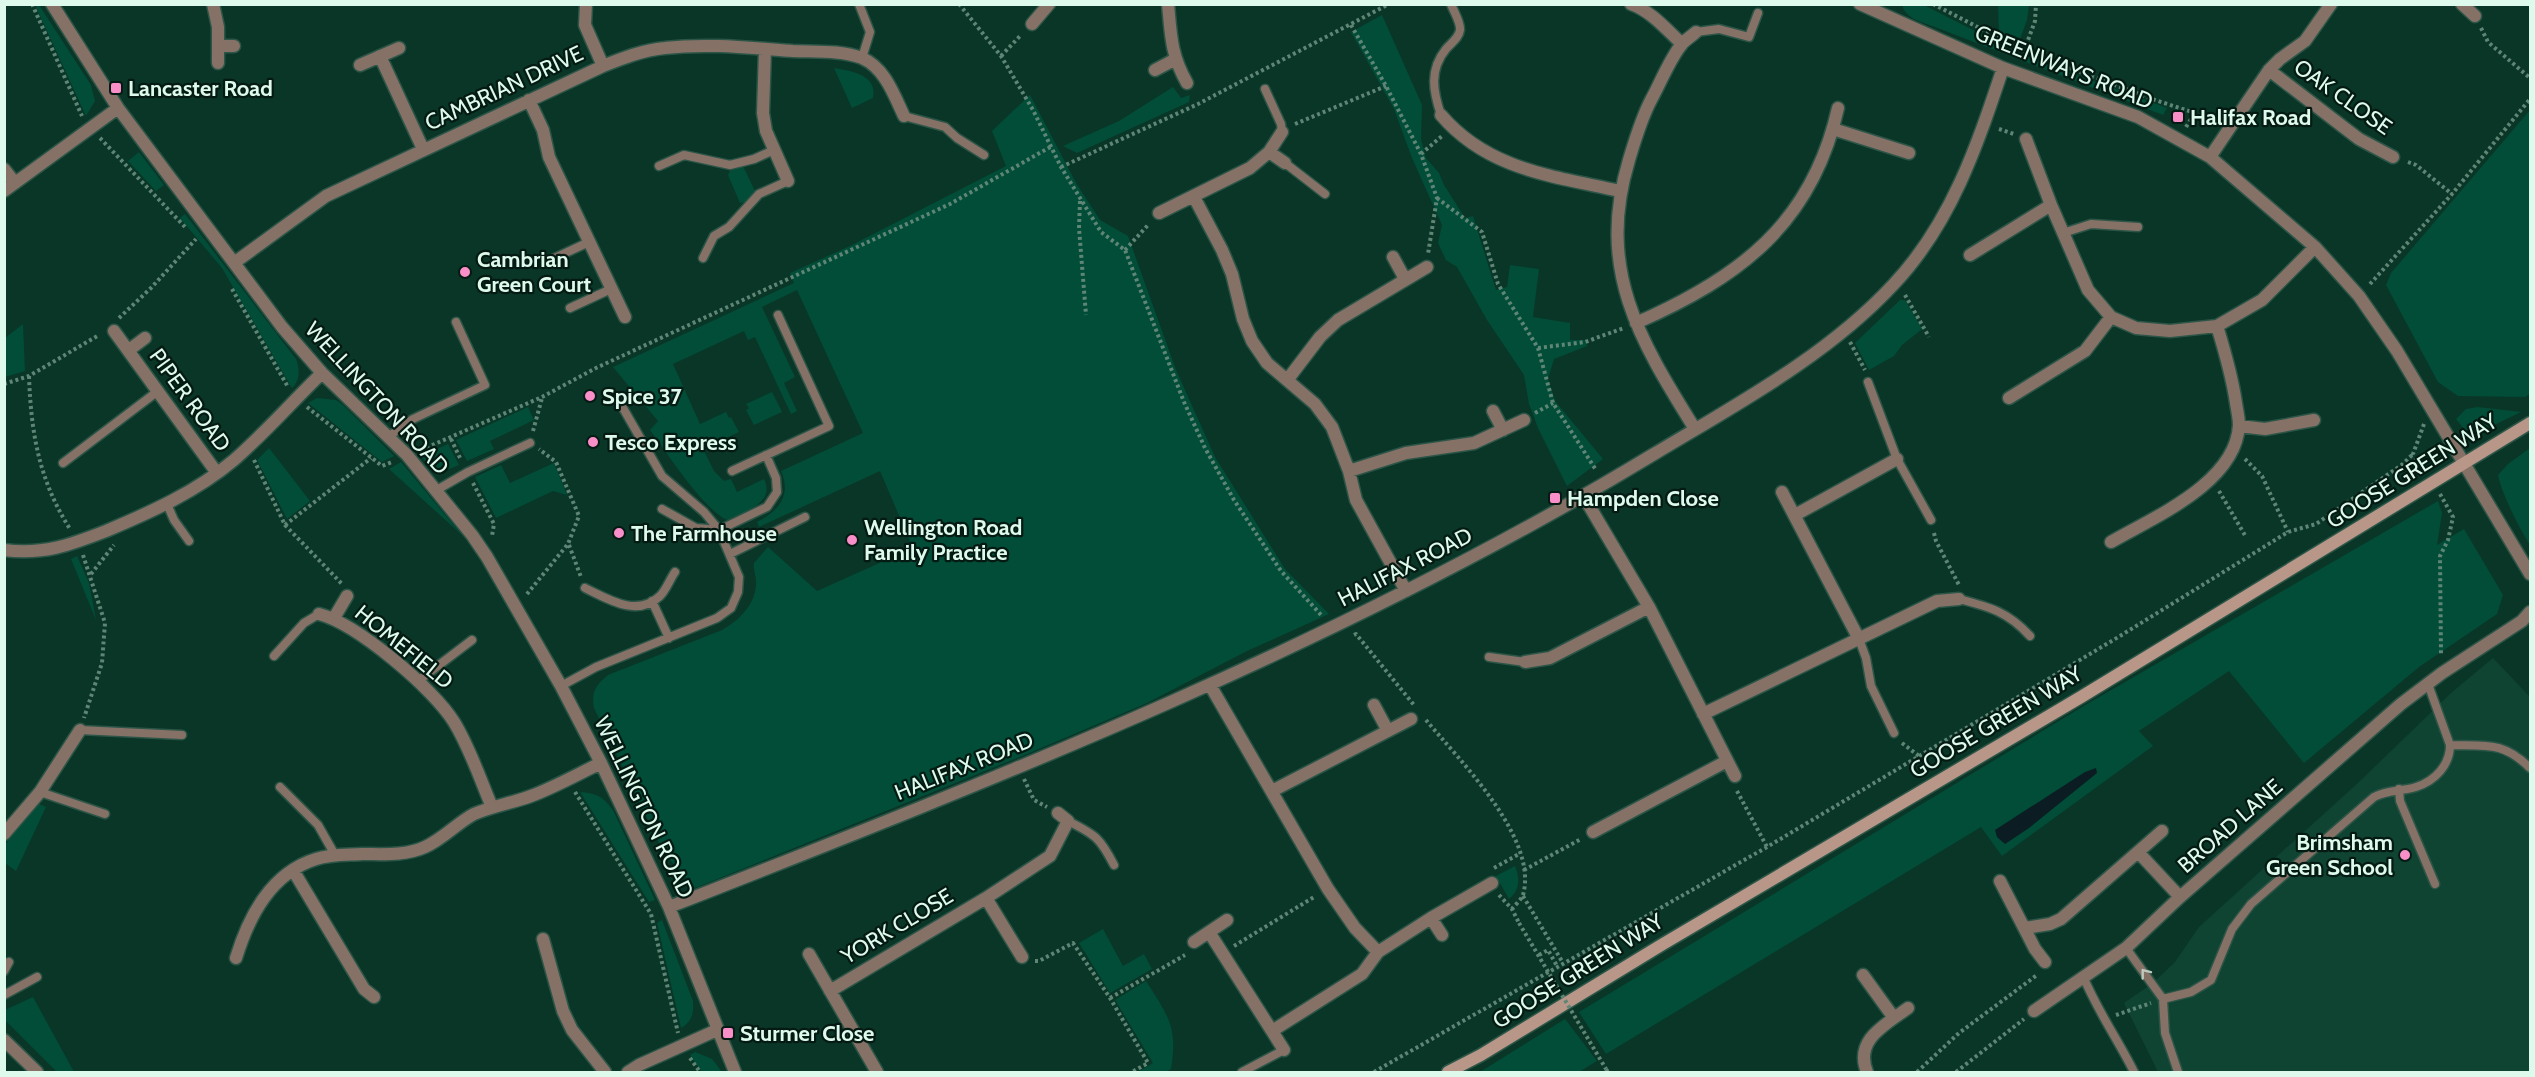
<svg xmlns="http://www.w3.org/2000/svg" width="2535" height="1077" font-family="Cabin,sans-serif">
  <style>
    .built { fill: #0f4433 }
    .green { fill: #014d38 }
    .water { fill: #0b1c23 }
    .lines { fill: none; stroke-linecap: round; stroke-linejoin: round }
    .lane-casing { stroke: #2c5547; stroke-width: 11 }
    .street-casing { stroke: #2c5547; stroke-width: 15 }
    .secondary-casing { stroke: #2c5547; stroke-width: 15 }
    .path { stroke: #5f8576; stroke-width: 4; stroke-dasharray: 3 3; stroke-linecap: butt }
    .lane { stroke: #867167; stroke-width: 8 }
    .street { stroke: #867167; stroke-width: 12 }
    .secondary { stroke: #b89788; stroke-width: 12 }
    .path-bridge { stroke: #5f8576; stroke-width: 4; stroke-dasharray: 3 3; stroke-linecap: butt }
    .oneway { stroke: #bfcabe }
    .poi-dot { fill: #f98fc9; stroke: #041a12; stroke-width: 2 }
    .labels { text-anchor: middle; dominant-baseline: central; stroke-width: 4.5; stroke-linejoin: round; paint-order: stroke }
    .street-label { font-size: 22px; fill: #defaed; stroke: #041a12 }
    .poi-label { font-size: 22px; font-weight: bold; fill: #defaed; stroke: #041a12; text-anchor: start }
  </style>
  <rect width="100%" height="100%" fill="#0a3627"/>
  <!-- built -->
  <path class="built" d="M2493,658l37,39v375h-372l-34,-69 29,-20 22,-21 24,-35 160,-145 92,-89z"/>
  <!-- green -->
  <path class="green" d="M35,5h4l52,80 4,16 -9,15z
    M1902,5h22l94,48 149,55 -4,7 -228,-88c-13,-5 -29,-8 -33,-22z
    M1998,5h31l-2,15 -8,22 -20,-10z
    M1382,15l40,90 -1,34 5,19 13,15 5,12 21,33 8,-2 23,74 11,-3 3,-22 29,4 -6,48 37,6v17h15l2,6 -33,13 -6,20 7,22 48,58 -36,27 -29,-58 -9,-24 -5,-29 -37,-55 -30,-53 -11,-7 -8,-17 4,-18 -30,-67 -18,-49 -43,-77z
    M834,68c16,3 44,6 39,30l-21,10z
    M1173,87l8,11 9,-3 -1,7 -112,51 -14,-7 56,-25z
    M1030,95l46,88 24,37 28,16 48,134 39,87 70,112 44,45 -84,38 -98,51 -120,51 -332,134 -31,-35 -70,-145c-3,-16 2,-23 14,-33l114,-45c18,-10 35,-27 34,-49 0,-6 -3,-11 -2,-18l14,-16 49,44 96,-43 -33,-77 -121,56 -2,-5c21,-11 35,-26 24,-51l82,-38 -66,-143 -35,17 33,70 -11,6 13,28 -6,3 -36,-77 -7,3 -4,-9 -71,33 27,60 26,-12 3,6 2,-1 8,15 -36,17 11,22 10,10 7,-2 6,13 27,-13c12,24 -20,33 -37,41 -24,-11 -60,-67 -77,-90l8,-9 -45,-54 181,-84 -4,-10 60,-27 156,-80 -14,-35z
    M2530,110v284l-5,3 -67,-1 -20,-14 -52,-97 5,-12z
    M139,152l25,33 -8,6 -28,-30z
    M743,166l12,25 -9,11 -6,1 -12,-28 2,-4z
    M185,214l111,145c4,10 4,22 -4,29l-2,-3 -68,-117 -42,-50z
    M1900,300h5l17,29 -20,16 -8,11 -25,14 -14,-27z
    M23,324l2,47 -20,6v-39z
    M772,392l10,20 -28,13 -8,-15 3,-2 -3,-4z
    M317,398l19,2 7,5 51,51 -12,6 -74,-59z
    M528,407l6,13 -44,21 4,8 -27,12 -11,-21z
    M2478,407l43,5 -39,19 -17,-1 -9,-11 10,-10z
    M448,444l11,21c-17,8 -26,6 -38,-9z
    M269,448l41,53 -23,18 -30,-59z
    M2530,448v97c-10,-15 -29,-53 -32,-70l10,-11z
    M401,462l61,73 -73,-66z
    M554,463l13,32 -14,-4 -57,27 -21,-41 26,-12 9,18z
    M2438,501l4,12 -5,32 27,-16 39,66 -6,19 -78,53 -115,96 -75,-92 -90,60 14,15 -151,110 -21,-29 -375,227 -27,-42 508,-308z
    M77,556l12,27 7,37 -25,-61z
    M580,792c17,1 23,5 33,18l42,90 -6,2z
    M37,803l9,4 -30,64 -11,-8 -1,-17z
    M1515,866c5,13 5,24 -6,33l-13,-23z
    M662,920l31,81c1,12 -1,21 -12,27l-24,-105z
    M1103,929l20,37 21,-12 8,15 -42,24 -31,-50z
    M1146,981c22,35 32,45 25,88l-6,3h-27l15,-9 -38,-63z
    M33,997l41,75h-17l-52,-52v-10z
    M1565,1019l32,42 -18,11h-99z
    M695,1052l17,7 10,13h-20l-12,-17z"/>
  <!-- water -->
  <path class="water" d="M2096,768l1,5 -68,55 -24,16 -8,-7 -2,-7 90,-58z"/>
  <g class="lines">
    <!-- lane casing -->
    <g class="lane-casing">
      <path id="lane" d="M859,4l11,28 -8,26
        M1696,32l23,-3 30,8 9,-24
        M1265,89l16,35 1,8
        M1441,115c-8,-24 -12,-45 5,-66 5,-6 13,-11 14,-19 1,-7 -6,-18 -9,-26
        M904,116l41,11 12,11 27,17
        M1285,163l40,31
        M659,166l25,-11 46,10 24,-6 20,-9
        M2063,233l28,-9 47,3
        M703,258l11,-22 15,-9 30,-33 29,-13
        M546,262l43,-20
        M570,308l41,-19
        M1868,382l29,77 34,61
        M388,437l25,-18 72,-34 -29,-63
        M63,463l95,-72
        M732,471l97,-45 -51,-111
        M435,491l33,-19 62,-29
        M167,504l7,16 15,21
        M662,509l34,19 23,2 48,-23 10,-15 -1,-14 -10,-23
        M730,554l75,-37
        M585,588c23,11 52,30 75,8 6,-6 10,-17 15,-24
        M1959,599c31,8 49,13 71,37
        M652,601l17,37
        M1859,639l7,19 5,28 23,47
        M274,656l30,-33 15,-9
        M1489,657l36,5
        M418,681l54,-41
        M561,686l35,-19 121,-49 14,-10 7,-16 1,-15 -20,-47 -15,-18 -42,-36 -39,-68
        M80,730l102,5
        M2450,745c36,1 53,-4 80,23
        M280,787l38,38 17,30
        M2399,789l1,12 35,83
        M40,792l65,22
        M1068,821c28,14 32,17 46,44
        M2126,948l37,51 2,34 13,39
        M4,971l5,-9
        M2083,976c14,34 35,64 51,96
        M4,995l33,-18
        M2163,999l28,-7 20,-12 21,-51 19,-25 123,-107c15,-8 26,-5 42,-10 19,-6 34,-22 34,-42l-22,-61
        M1242,1072l42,-22"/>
    </g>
    <!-- street casing -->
    <g class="street-casing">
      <path id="street" d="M52,4l66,104 164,219 40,46 85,82 65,80 15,22 74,129 40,77 68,144 66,165
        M213,4l5,23v36
        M586,4l-1,21 18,41
        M1168,4c3,32 3,51 19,79
        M1631,4c20,7 36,26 51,40
        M1860,4l143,64 135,49 72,40 105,90 44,49 38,55 133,223
        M2462,4l13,12
        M1032,24l17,-20
        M219,46h15
        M765,49l-2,64 3,18 22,50
        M380,56l43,93
        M360,65l39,-17
        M1155,70l19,-10
        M2269,70l90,69 34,18
        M529,100l14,30 6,27 76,160
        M1441,115c47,55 112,61 179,76
        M1833,129l76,24
        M2026,139l25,66 37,85 23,27 25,11 34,3 47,-5 45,-26 53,-53
        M1269,152l16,11
        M2210,157l59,-87 11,-11 25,-18 26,-37
        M4,169l11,14
        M4,191l114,-83
        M1194,197l28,53 10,24 11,45 9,22 15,22 48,41 17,23 17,44 7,29 50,91
        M1159,213l91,-45 19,-16 13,-20
        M1970,255l81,-50
        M1393,257l12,22
        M234,263l92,-67 277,-130c20,-8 40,-16 62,-18 42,-5 86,0 128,3 22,1 48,-1 69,7 23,10 32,37 42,58
        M1636,323c103,-45 176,-99 202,-215
        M114,331l103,142
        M129,350l16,-12
        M1288,379l32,-42 18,-17 89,-53
        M2009,398l76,-47 26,-34
        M1493,411l10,19
        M2239,426l26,3 49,-9
        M1695,429c-56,-90 -99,-160 -66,-269 6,-20 12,-41 22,-60 9,-16 19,-42 31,-56 3,-4 10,-8 14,-12
        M1349,471l57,-18 68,-10 50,-23
        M1782,492l77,147
        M1584,497l65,110 86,169
        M1795,515l102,-56
        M2111,542c43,-25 125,-59 128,-117 0,-7 -2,-15 -3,-22 -4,-27 -11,-51 -19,-77
        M4,550c40,5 66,-5 102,-19 45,-19 90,-39 128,-71 31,-27 58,-58 88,-87
        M319,614c38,10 114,74 135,108 16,26 26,57 38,85
        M334,618l13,-22
        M1525,662l25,-4 99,-51
        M1210,685l118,204 27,39 23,24
        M1374,705l14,26
        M1703,714l234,-113 22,-2
        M1272,791l139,-72
        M1593,832l134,-71
        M4,834l36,-42 40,-62
        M2138,852l42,45
        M293,870l71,119 10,8
        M2000,881l35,68 10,13
        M986,898l36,59
        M669,907c337,-132 675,-265 985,-453 83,-50 173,-98 239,-169 58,-61 84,-139 110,-217
        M1431,918l11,17
        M2025,928l25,-4 11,-5 101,-88
        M1209,932l75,118
        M543,939l20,72 9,19 33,42
        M1194,942l33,-22
        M809,954l68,118
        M236,958c13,-42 35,-85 80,-99 15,-5 31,-4 46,-5 21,0 43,2 63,-7 18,-8 32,-24 49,-33 19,-8 38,-11 57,-18 24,-9 47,-22 70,-33
        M1863,975l31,43
        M830,991l156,-93 64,-42 18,-35 -10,-8
        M2034,1011l92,-63 54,-51 221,-193 41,-31 80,-52 8,-9
        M1272,1031l90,-57 16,-22 53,-34 61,-35
        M4,1040l33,32
        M628,1072l11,-7 78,-35
        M1867,1072c-13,-32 18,-47 41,-64"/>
    </g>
    <!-- secondary casing -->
    <g class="secondary-casing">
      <path id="secondary" d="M1448,1072l33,-17 182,-111 418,-247 449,-274"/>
    </g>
    <!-- path -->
    <path class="path" d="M32,4l50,112
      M959,4l42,52 32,54 28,57 40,65 24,18 59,152 21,46 29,52 47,71 41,45
      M1933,4l91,47 131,49 40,13 20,9
      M1351,25l35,61 35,68 16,44 -9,56
      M2481,28l7,14 42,36
      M2024,51l11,-30 1,-17
      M1001,56l20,-21
      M1295,124l91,-38
      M2186,127l9,-14
      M1999,129l15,5
      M100,138l86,90
      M1421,154l21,-18
      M2408,162l8,3 36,29
      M1061,167l137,-63 191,-100
      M1437,198l45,34 16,52 40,64 15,55 43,67
      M1080,201l-1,27 7,87
      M1125,250l24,-26
      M2370,284l82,-90 78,-95
      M232,289l56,98
      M1905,295l24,42
      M119,318l32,-30 45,-49
      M1850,342l15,28
      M1538,348l47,-6 39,-14
      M29,376c2,57 10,104 41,153
      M4,384l25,-8 70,-41
      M307,407l75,59 10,-4
      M1535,413l18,-10
      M2424,424l-11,30 11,16
      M533,431l9,-33
      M451,439l10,21
      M421,450l121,-53 54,-29 354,-164 102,-58
      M2245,459l17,17 26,56
      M254,460l31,65 57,59
      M473,483l21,41 -2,12
      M2219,491l27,46
      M2440,494l13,23 -5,23 -8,16 1,99
      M285,525l86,-67
      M1934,533l2,8 23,44
      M569,545l12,32
      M83,555l22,68 -3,40 -18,55
      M91,574l23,-29
      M527,594l41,-50 11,-28 -23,-54 -17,-13
      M1354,635l2,-1 58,71
      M1426,720c33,40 113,118 97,175 -2,5 -8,10 -11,14
      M1902,743l17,13
      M1024,779l10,21 13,7
      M1737,791l30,56
      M575,792l76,122 27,119
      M1494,868l25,-14
      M1524,870l57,-31
      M1499,895l13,14 7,14
      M1523,896l40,67
      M1234,946l80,-49
      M1539,955l9,-5 9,16
      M1035,961h4l34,-18 37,55 38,65 -16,9
      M1110,998l75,-43
      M2116,1015l35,-12
      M690,1058l10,14
      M1606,1069l2,3
      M1374,1072l393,-225 353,-211 168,-104 28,-8 87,-60 10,-10
      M1917,1072l42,-39 78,-58
      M1956,1072l68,-53"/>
    <!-- lane -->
    <use href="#lane" class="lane"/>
    <!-- street -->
    <use href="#street" class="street"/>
    <!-- secondary -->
    <use href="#secondary" class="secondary"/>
    <!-- path-bridge -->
    <path class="path-bridge" d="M1519,923l87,146"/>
  </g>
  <!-- one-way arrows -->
  <defs><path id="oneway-chevron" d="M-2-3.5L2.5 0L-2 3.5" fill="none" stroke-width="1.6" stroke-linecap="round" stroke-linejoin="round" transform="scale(1.5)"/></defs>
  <use class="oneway" href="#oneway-chevron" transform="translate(2145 973) rotate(-128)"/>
  <!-- markers -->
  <g class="poi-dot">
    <rect x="110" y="82" width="12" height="12" rx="3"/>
    <rect x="2172" y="111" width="12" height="12" rx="3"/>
    <circle cx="465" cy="272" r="6"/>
    <circle cx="590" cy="396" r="6"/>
    <circle cx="593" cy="442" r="6"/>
    <rect x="1549" y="492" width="12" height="12" rx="3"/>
    <circle cx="619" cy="533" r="6"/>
    <circle cx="852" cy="540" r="6"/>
    <circle cx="2405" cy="855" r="6"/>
    <rect x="722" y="1027" width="12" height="12" rx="3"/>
  </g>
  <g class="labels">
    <!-- street labels -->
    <g class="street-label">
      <text transform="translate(2064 67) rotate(22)">GREENWAYS ROAD</text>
      <text transform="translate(504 88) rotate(-25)">CAMBRIAN DRIVE</text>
      <text transform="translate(2343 97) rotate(35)">OAK CLOSE</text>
      <text transform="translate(377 398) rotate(47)">WELLINGTON ROAD</text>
      <text transform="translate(190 400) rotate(54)">PIPER ROAD</text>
      <text transform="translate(2412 471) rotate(-32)">GOOSE GREEN WAY</text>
      <text transform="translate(1405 567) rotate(-27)">HALIFAX ROAD</text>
      <text transform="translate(404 647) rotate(39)">HOMEFIELD</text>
      <text transform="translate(1996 722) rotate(-31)">GOOSE GREEN WAY</text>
      <text transform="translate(964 766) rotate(-22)">HALIFAX ROAD</text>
      <text transform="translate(644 807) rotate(64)">WELLINGTON ROAD</text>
      <text transform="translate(2230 826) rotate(-41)">BROAD LANE</text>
      <text transform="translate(897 926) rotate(-31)">YORK CLOSE</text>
      <text transform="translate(1578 971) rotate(-32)">GOOSE GREEN WAY</text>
    </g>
    <!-- poi labels -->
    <g class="poi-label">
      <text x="128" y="88">Lancaster Road</text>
      <text x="2190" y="117">Halifax Road</text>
      <text x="477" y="259">Cambrian<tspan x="477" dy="25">Green Court</tspan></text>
      <text x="602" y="396">Spice 37</text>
      <text x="605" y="442">Tesco Express</text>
      <text x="1567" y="498">Hampden Close</text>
      <text x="864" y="527">Wellington Road<tspan x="864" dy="25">Family Practice</tspan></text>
      <text x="631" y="533">The Farmhouse</text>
      <text x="2393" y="842" text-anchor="end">Brimsham<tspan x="2393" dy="25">Green School</tspan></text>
      <text x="740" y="1033">Sturmer Close</text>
    </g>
  </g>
  <!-- border -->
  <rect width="2535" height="1077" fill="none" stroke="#defaed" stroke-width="12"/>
</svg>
